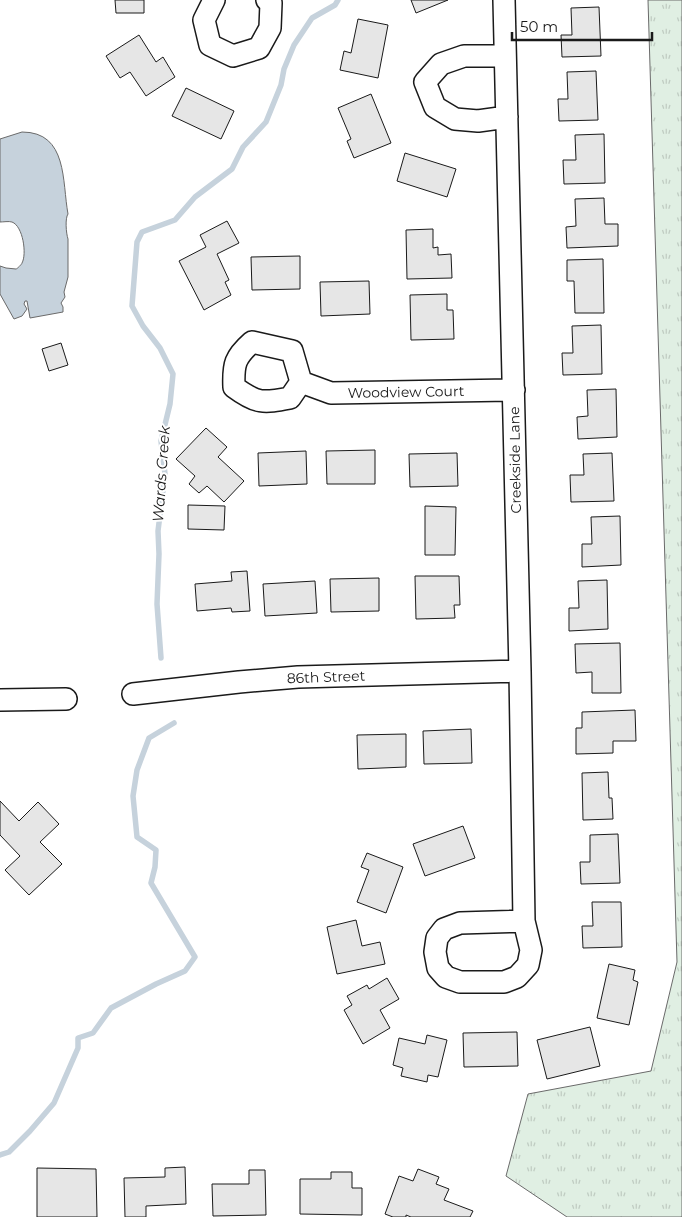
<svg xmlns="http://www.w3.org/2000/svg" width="682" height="1217" font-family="Montserrat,sans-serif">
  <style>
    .grass { fill: url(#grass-tufts); stroke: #6a6a6a }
    .water { fill: #c6d2dc; stroke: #6a6a6a }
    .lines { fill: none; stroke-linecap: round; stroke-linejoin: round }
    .stream { stroke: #c6d2dc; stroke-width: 5.5 }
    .building { fill: #e6e6e6; stroke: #1a1a1a }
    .minor-casing { stroke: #1a1a1a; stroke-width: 24 }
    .minor { stroke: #fff; stroke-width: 21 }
    .labels { text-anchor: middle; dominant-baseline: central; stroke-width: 4; stroke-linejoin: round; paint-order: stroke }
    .street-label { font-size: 14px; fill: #1a1a1a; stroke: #fff }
    .water-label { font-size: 15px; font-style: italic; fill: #1a1a1a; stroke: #fff }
  </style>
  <defs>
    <pattern id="grass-tufts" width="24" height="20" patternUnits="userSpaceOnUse" patternTransform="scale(1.25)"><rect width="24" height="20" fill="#e0efe3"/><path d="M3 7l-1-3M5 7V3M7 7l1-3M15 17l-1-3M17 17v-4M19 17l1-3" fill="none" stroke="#c0ccc2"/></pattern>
  </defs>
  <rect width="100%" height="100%" fill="#fff"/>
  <!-- grass -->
  <path class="grass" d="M648,0h34v1217h-115l-61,-41 22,-82 123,-23 26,-109z"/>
  <!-- water -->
  <path class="water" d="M22,132c46,0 40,50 46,82 -3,4 -2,19 0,25v38l-4,15 1,5 -4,6 2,4v5l-33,6 -3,-17h-2l-1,3 3,5 -5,7 -8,3 -14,-25v-28l6,2 10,1c1,0 6,-5 6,-6 5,-9 1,-37 -10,-41 -3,-1 -9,0 -12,0v-83z"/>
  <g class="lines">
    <!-- stream -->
    <path class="stream" d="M161,658l-4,-54 2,-50 -1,-23 7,-57 -4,-33 9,-37 3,-30 -13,-26 -17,-22 -11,-20 5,-64 5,-10 33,-12 20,-23 37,-28 11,-22 23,-25 15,-37 3,-16 10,-24 18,-27 23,-13 3,-5
      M0,1155l9,-3 21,-21 24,-28 24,-55v-10l15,-5 18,-25 45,-24 29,-13 10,-14 -44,-74 4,-16 1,-17 -19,-13 -4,-41 4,-26 12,-32 25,-15"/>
  </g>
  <!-- building -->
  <path class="building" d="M115,0h29v13h-28z
    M411,0h37l-32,13z
    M599,7l2,49 -39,1 -1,-22h11l-1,-27z
    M358,19l30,6 -10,53 -38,-8 4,-19 7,2z
    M139,35l17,27 7,-5 12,20 -29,19 -16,-24 -10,6 -14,-22z
    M596,71l2,49 -39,1 -1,-22h10l-1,-27z
    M186,88l48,23 -13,28 -49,-23z
    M371,94l20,49 -37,15 -7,-17 4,-2 -13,-31z
    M604,134l1,49 -41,1 -1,-24h13l-1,-25z
    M405,153l51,16 -9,28 -50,-16z
    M604,198l1,26h13v22l-51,2 -1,-21 10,-1 -1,-27z
    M227,221l12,22 -22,11 12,26 -4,2 6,13 -27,15 -25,-49 27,-14 -6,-12z
    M433,229v19l5,-1v8l13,-1 1,24 -45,1 -1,-49z
    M300,256v33l-48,1 -1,-33z
    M603,259l1,54h-29l-1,-32h-7v-21z
    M369,281l1,33 -49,2 -1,-34z
    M447,294v16h6l1,29 -43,1 -1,-45z
    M601,325l1,49 -39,1 -1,-22h11l-1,-27z
    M61,343l7,22 -19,6 -7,-22z
    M616,389l1,48 -39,2 -1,-22 11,-1 -1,-26z
    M206,428l21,19 -9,10 26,24 -20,21 -17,-16 -8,7 -10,-9 6,-8 -19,-17z
    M375,450v34h-48l-1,-33z
    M306,451l1,33 -48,2 -1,-33z
    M457,453l1,33 -48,1 -1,-33z
    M612,453l2,48 -43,1 -1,-27h14l-1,-21z
    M188,505l37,1 -1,24 -36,-1z
    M425,506l31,1 -1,48h-30z
    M620,516l1,49 -39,2v-23h10l-1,-27z
    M247,571l3,40 -18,1 -1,-4 -34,3 -2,-27 37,-3 -1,-9z
    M415,576h44l1,29h-6l1,13 -39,1z
    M379,578v33l-48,1 -1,-33z
    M607,580l1,49 -39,2v-23h10l-1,-27z
    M315,581l2,32 -52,3 -2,-32z
    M620,643l1,50h-29v-21l-16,1 -1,-29z
    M635,710l1,31h-23v12l-37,1v-26h6v-16z
    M471,729l1,34 -48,1 -1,-33z
    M406,734v33l-48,2 -1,-34z
    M608,772l1,26h3l1,21 -30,1 -1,-47z
    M0,801l19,20 19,-19 21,22 -19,18 22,22 -33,31 -24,-25 15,-14 -20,-21z
    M463,826l12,32 -50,18 -12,-32z
    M618,834l2,49 -39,1 -1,-22h10v-27z
    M367,853l36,14 -17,46 -29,-11 12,-32 -8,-3z
    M592,902h29l1,45 -39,1 -1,-22h11z
    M356,920l6,26 18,-4 5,22 -48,10 -10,-47z
    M609,964l26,6 -2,10 5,2 -9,43 -32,-7z
    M387,978l12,21 -19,11 10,18 -27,16 -19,-34 8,-5 -5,-9 20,-11 2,4z
    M590,1027l10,39 -53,13 -10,-39z
    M517,1032l1,34 -54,1 -1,-34z
    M427,1035l20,5 -9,37 -10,-2 -1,7 -26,-6 2,-8 -10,-3 6,-27 26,6z
    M185,1167l1,37 -40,2v11h-21l-1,-39 41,-1v-9z
    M37,1168l59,1 1,48h-60z
    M418,1169l21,8 -3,7 13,5 -5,11 29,11 -3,6h-59l-5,-2v2h-13l-8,-3 14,-38 14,5z
    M249,1170h16l1,45 -53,1 -1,-32h37z
    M331,1172h21v16h10v27l-62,-1v-35h31z"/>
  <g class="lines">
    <!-- minor casing -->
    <g class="minor-casing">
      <path id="minor" d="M214,0l-10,20 6,25 23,11 26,-8 11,-20 1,-25 -4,-3
        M504,0l16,671 4,250 7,29 -3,15 -11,12 -13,5h-44l-14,-5 -8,-9 -3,-16 2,-14 7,-9 16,-6 64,-2
        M505,56h-41l-23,8 -16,18 10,25 20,12 23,2 29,-4
        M301,382l-11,16c-27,5 -33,6 -56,-11 -1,-23 1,-30 18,-45l40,9 9,31 30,11 183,-3
        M133,694l106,-12 59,-5 222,-6
        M0,700l66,-1"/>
    </g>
    <!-- minor -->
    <use href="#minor" class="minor"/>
  </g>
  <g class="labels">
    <!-- street labels -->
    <g class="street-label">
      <text transform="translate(406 392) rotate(-1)">Woodview Court</text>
      <text transform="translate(515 460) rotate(-91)">Creekside Lane</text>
      <text transform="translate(326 677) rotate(-2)">86th Street</text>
    </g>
    <!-- water labels -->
    <g class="water-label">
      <text transform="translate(161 474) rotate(-86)">Wards Creek</text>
    </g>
  </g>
  <!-- scale -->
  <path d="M512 32v8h140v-8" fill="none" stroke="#1a1a1a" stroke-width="2.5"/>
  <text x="520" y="32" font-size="15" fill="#1a1a1a" stroke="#ffffff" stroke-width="4" paint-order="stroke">50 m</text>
</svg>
